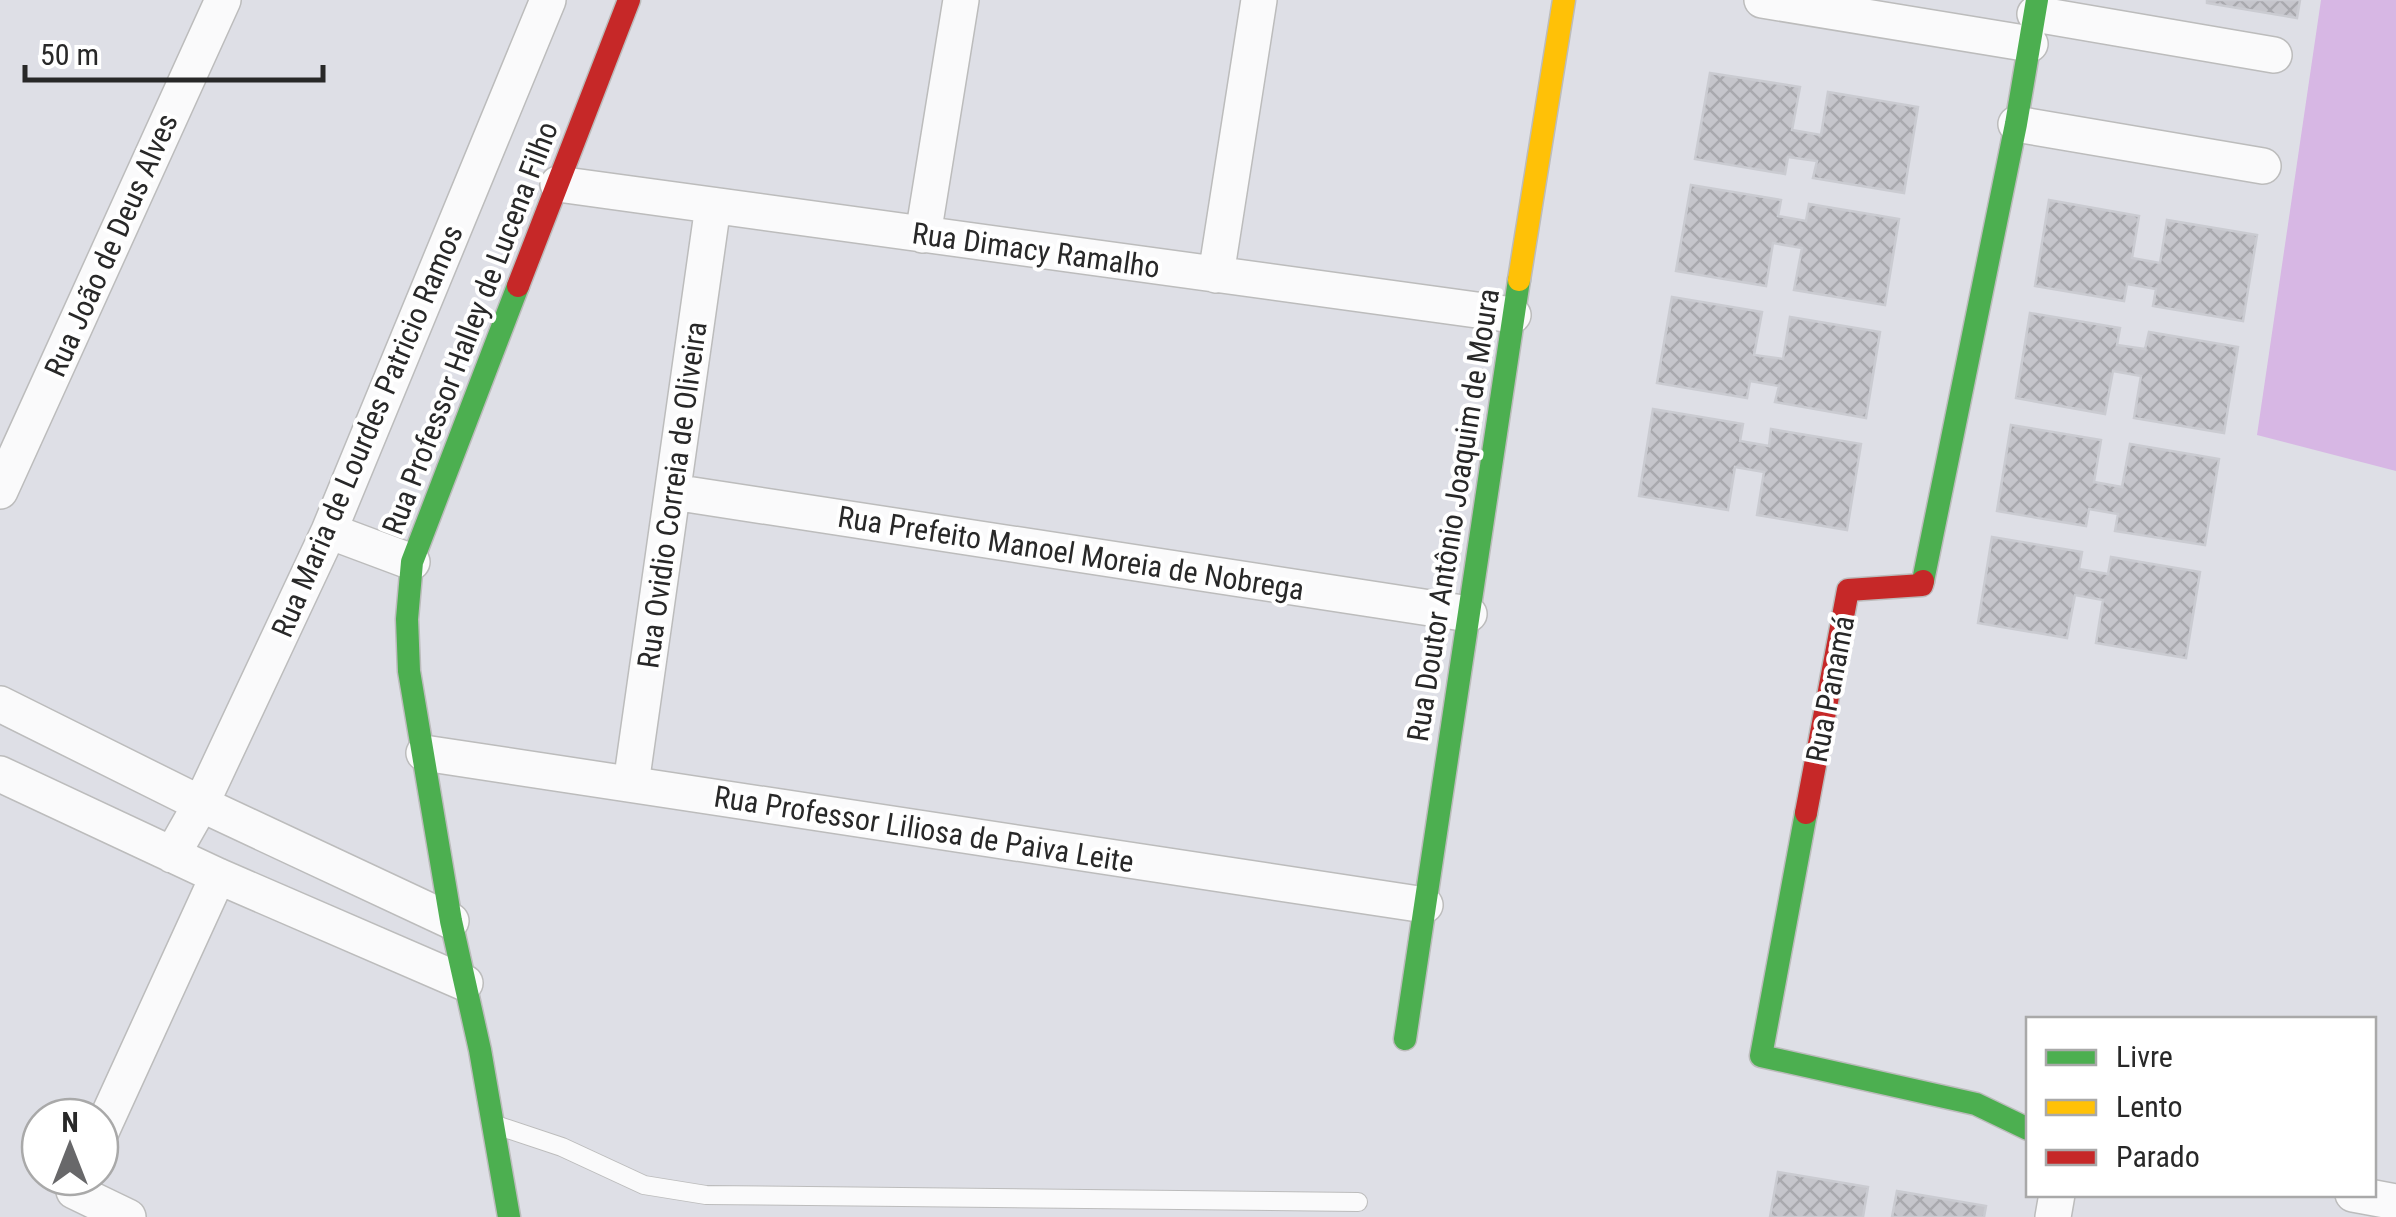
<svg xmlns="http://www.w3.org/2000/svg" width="2396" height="1217" font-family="'Roboto Condensed',sans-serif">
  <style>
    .pitch { fill: #d7b7e4 }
    .building { fill: url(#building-cross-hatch); stroke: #cacbd1; stroke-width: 2.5 }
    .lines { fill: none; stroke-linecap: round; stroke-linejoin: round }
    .lane-casing { stroke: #bcbcbc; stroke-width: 20 }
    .street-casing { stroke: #bcbcbc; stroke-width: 38 }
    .fast-casing { stroke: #bcbcbc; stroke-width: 25 }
    .slow-casing { stroke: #bcbcbc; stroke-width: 25 }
    .jam-casing { stroke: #bcbcbc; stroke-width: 25 }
    .lane { stroke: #fafafb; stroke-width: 18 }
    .street { stroke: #fafafb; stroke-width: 35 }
    .fast { stroke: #4caf50; stroke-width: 22 }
    .slow { stroke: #ffc107; stroke-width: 22 }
    .jam { stroke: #c62828; stroke-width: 22 }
    .labels { text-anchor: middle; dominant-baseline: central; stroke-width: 8; stroke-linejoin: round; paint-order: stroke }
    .street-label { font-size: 30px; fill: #282828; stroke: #fff }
  </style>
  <defs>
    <pattern id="building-cross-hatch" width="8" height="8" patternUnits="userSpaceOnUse" patternTransform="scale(2.5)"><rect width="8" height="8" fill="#c5c5cb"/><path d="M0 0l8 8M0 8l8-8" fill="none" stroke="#a9a9ae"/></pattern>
  </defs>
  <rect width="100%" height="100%" fill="#dedfe6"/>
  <!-- pitch -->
  <path class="pitch" d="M2321,0h75v471l-139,-36z"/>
  <!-- building -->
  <path class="building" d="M2207,0h93l-3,18 -90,-15z
    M1710,73l90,14 -8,43 29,5 7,-43 90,15 -14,86 -91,-15 4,-17 -29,-4 -3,17 -90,-15z
    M1691,185l90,15 -3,16 28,5 3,-17 90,15 -14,86 -91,-15 8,-42 -29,-5 -7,43 -90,-15z
    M2049,200l90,16 -7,42 28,5 7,-43 90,15 -14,86 -90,-15 3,-17 -29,-5 -3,17 -89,-15z
    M1672,297l90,15 -8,43 29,4 7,-42 90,15 -14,86 -91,-16 4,-16 -29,-5 -3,17 -90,-15z
    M2030,313l90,15 -3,17 28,4 4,-17 89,15 -14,86 -90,-15 7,-42 -28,-5 -8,43 -89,-16z
    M1653,409l90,15 -3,17 29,5 2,-17 90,15 -14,86 -90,-15 7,-43 -29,-5 -7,43 -89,-14z
    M2011,425l90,15 -7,42 28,5 8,-43 89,15 -14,86 -90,-14 3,-17 -29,-5 -3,17 -89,-15z
    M1992,537l90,15 -3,17 29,5 3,-17 89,15 -14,86 -90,-15 7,-43 -28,-5 -8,43 -89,-15z
    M1778,1172l90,15 -5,30h-93z
    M1897,1191l89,15 -2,11h-92z"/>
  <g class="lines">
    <!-- lane casing -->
    <g class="lane-casing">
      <path id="lane" d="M496,1125l66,22 82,38 62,10 652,7"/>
    </g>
    <!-- street casing -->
    <g class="street-casing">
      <path id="street" d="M1762,0l268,44
        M2035,14l239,41
        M2016,124l247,42
        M558,184l955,131
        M923,235l38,-235
        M1216,275l43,-275
        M0,491l223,-491
        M673,492l796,122
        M329,531l83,31
        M0,704l201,100 250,117
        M424,753l1001,152
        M0,774l218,102 247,107
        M631,784l82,-578
        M172,855l29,-51 128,-273 219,-531
        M100,1134l118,-258
        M74,1191l54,26
        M2353,1194l43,8
        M2053,1217l4,-23"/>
    </g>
    <!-- fast casing -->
    <g class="fast-casing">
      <path id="fast" d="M1923,581l93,-457 21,-124
        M1806,813l-45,243 215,48 52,25
        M1405,1039l114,-759
        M509,1217l-29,-167 -29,-129 -42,-250 -2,-52 5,-57 106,-276"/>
    </g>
    <!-- slow casing -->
    <g class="slow-casing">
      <path id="slow" d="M1519,280l45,-280"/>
    </g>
    <!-- jam casing -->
    <g class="jam-casing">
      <path id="jam" d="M518,286l111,-286
        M1806,813l42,-223 74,-5 1,-4"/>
    </g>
    <!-- lane -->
    <use href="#lane" class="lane"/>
    <!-- street -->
    <use href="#street" class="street"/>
    <!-- fast -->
    <use href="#fast" class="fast"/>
    <!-- slow -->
    <use href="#slow" class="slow"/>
    <!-- jam -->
    <use href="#jam" class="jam"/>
  </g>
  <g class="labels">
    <!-- street labels -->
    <g class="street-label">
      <text transform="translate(111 245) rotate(-66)">Rua João de Deus Alves</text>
      <text transform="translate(1036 250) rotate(8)">Rua Dimacy Ramalho</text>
      <text transform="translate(470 328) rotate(-69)">Rua Professor Halley de Lucena Filho</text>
      <text transform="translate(367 431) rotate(-67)">Rua Maria de Lourdes Patricio Ramos</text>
      <text transform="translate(672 495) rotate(-82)">Rua Ovidio Correia de Oliveira</text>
      <text transform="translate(1453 515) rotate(-81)">Rua Doutor Antônio Joaquim de Moura</text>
      <text transform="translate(1071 553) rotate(9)">Rua Prefeito Manoel Moreia de Nobrega</text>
      <text transform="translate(1830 689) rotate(-79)">Rua Panamá</text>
      <text transform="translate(924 829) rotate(9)">Rua Professor Liliosa de Paiva Leite</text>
    </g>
  </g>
  <!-- legend -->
  <rect x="2026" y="1017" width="350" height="180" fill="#ffffff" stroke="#a9a9a9" stroke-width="2.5"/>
  <rect x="2046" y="1050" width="50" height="15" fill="#4caf50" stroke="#a9a9a9" stroke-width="2.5"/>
  <text x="2116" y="1067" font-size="30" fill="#282828">Livre</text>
  <rect x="2046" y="1100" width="50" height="15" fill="#ffc107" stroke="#a9a9a9" stroke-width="2.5"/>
  <text x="2116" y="1117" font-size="30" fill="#282828">Lento</text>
  <rect x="2046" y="1150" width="50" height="15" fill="#c62828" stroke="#a9a9a9" stroke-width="2.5"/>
  <text x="2116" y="1167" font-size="30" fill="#282828">Parado</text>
  <!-- north arrow -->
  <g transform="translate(70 1147)"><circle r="48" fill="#ffffff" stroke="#a9a9a9" stroke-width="2.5"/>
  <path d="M0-8L18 38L0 25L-18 38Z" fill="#68686a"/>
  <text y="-15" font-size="28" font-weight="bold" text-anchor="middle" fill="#282828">N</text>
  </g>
  <!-- scale -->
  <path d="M25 65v15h298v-15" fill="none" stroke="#282828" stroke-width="5"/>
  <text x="40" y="65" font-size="30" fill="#282828" stroke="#ffffff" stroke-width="8" paint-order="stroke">50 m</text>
</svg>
